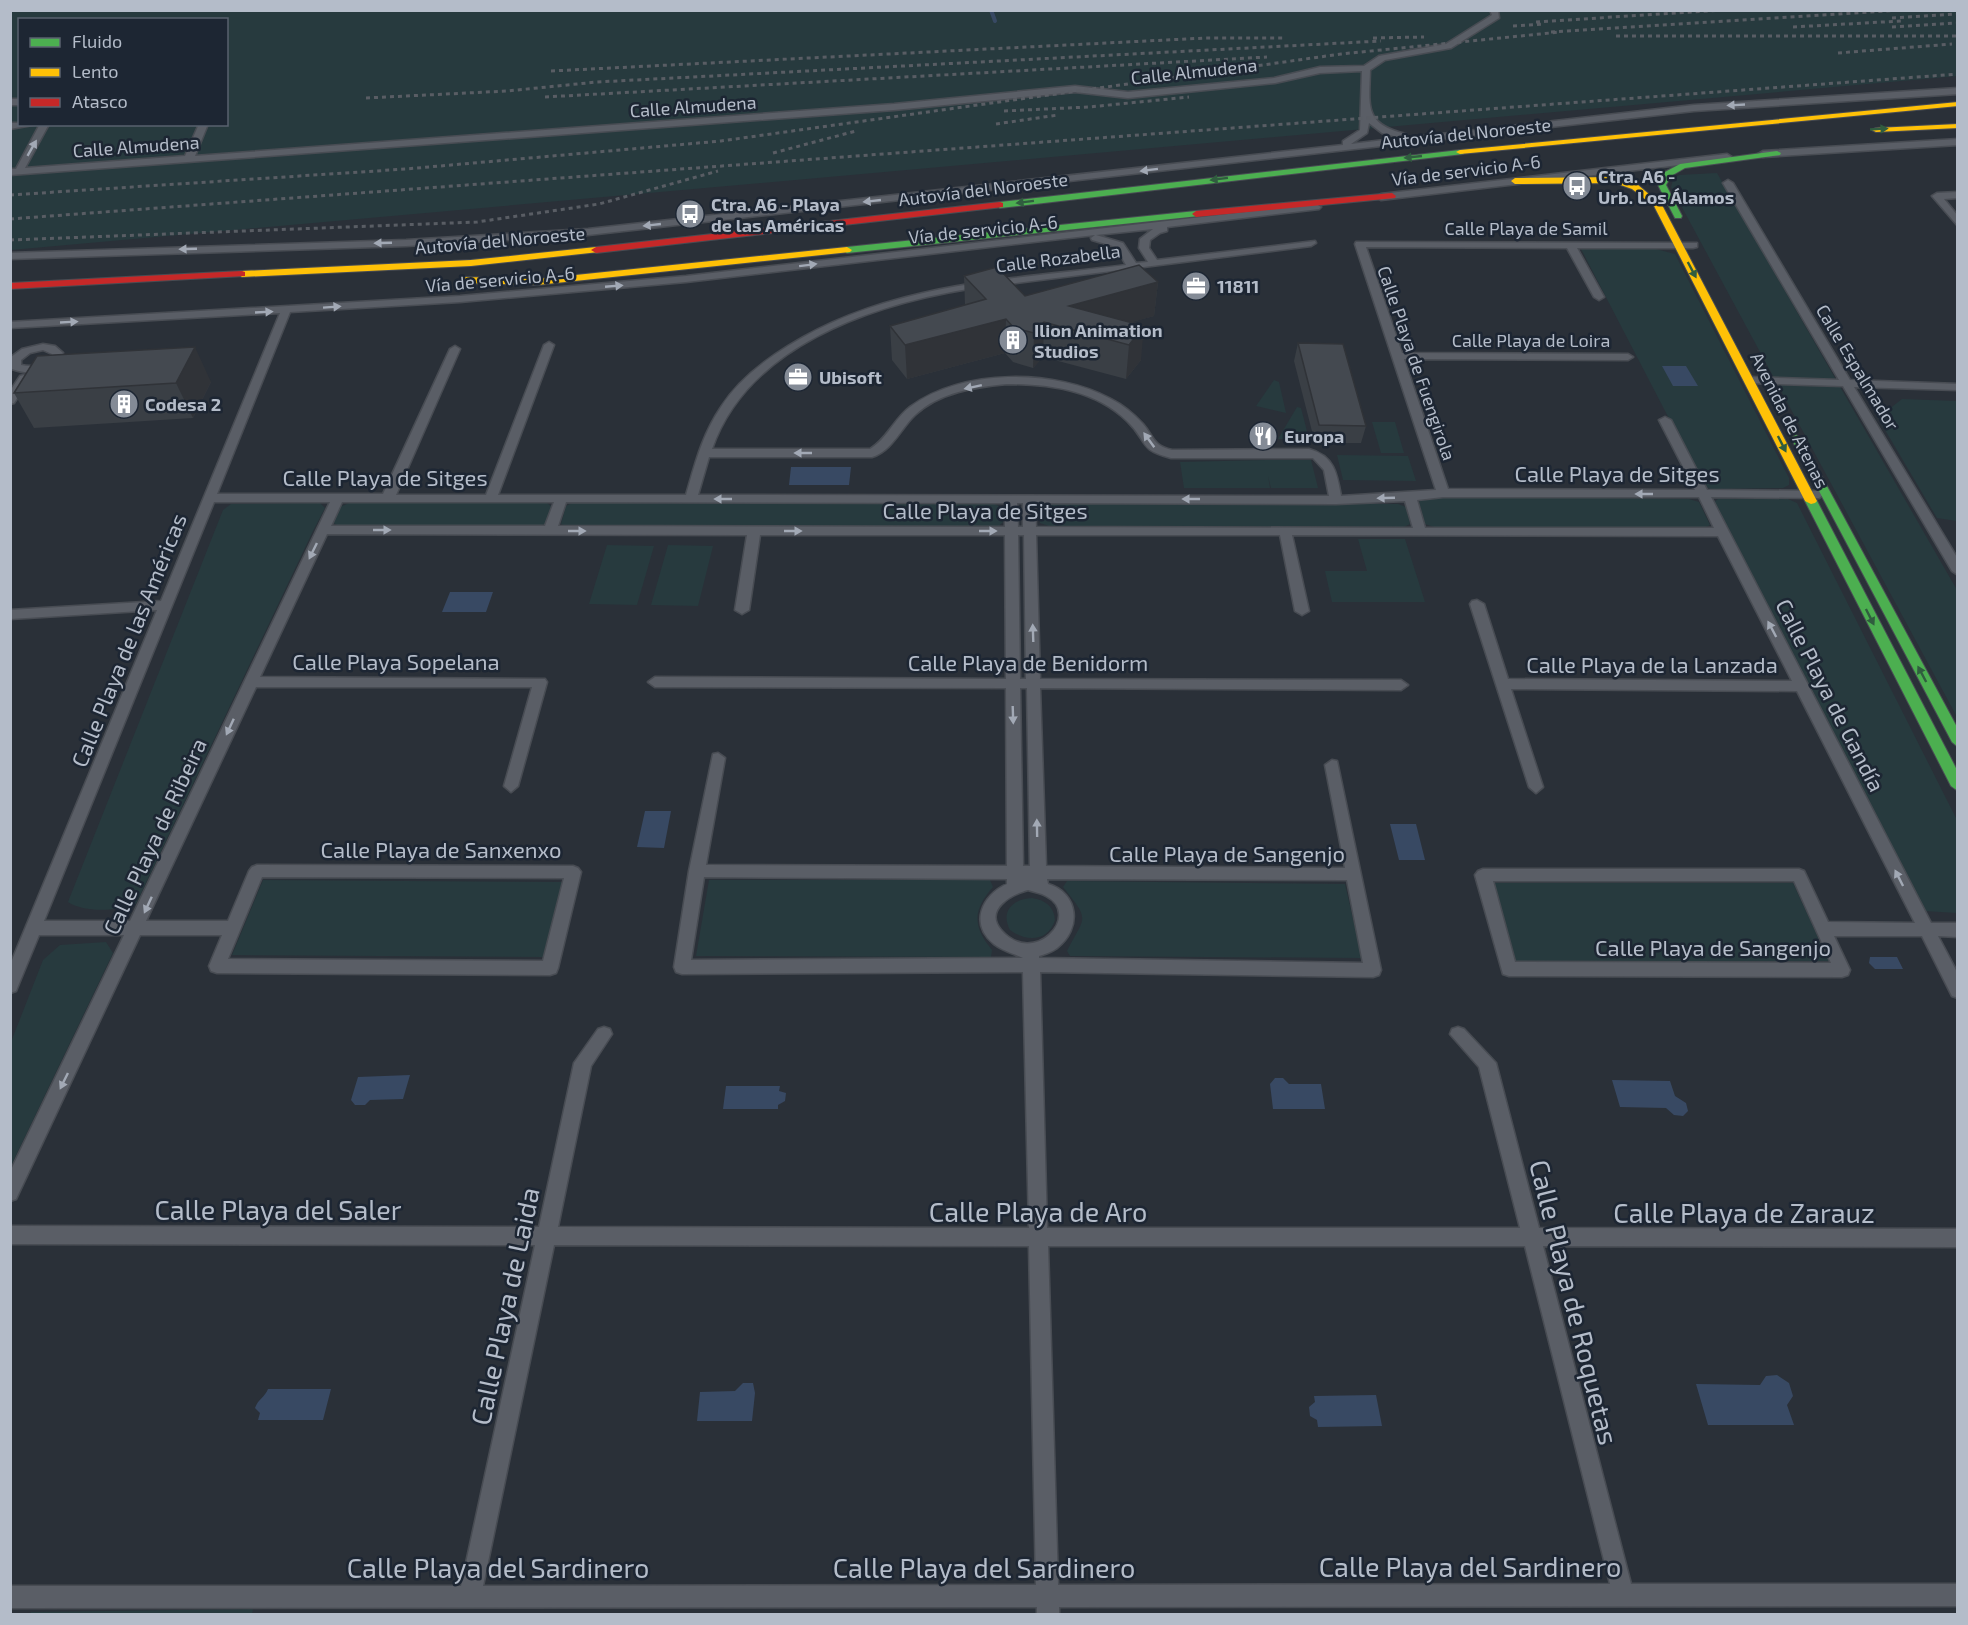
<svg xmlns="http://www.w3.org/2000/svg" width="1968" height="1625" font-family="'Exo 2',sans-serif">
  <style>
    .green { fill: #273a3e; fill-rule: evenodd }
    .water { fill: #384963 }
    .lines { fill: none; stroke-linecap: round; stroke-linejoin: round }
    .stream { stroke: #384963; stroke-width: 4 }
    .street-casing { stroke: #484c53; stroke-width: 3 }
    .fast-casing { stroke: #484c53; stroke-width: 2 }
    .slow-casing { stroke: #484c53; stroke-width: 2 }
    .jam-casing { stroke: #484c53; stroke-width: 2 }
    .street { fill: #5a5e66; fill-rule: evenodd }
    .fast { fill: #4caf50; fill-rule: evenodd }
    .slow { fill: #ffc107; fill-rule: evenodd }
    .jam { fill: #c62828; fill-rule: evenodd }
    .rail { stroke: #595d64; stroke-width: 3; stroke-dasharray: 4 4; stroke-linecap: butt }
    .wall { fill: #3a3f45 }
    .shaded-wall { fill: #303338 }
    .building { fill: #444950; stroke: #303338; stroke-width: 1.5 }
    .oneway { fill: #a2a9b5 }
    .oneway2 { fill: #305d3f }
    .labels { text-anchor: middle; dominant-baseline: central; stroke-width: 5; stroke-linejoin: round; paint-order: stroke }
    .far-street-label { font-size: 18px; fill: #b4bcc9; stroke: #1d2633 }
    .far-poi-label { font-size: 18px; font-weight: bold; fill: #b4bcc9; stroke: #1d2633; text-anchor: start }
    .street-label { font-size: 22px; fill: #b4bcc9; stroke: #1d2633 }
    .near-street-label { font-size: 27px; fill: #b4bcc9; stroke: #1d2633 }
  </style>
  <rect width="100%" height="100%" fill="#2a3038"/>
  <!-- green -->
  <path class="green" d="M1957,10l1,66 -1947,174 -1,-239zM20,20h206v104h-206z
    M1717,173l240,417v127l-286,-530 2,-7 6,-5z
    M1585,247l67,1 23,6 114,224v7l-6,3 -72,1 -7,-3 -123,-237z
    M1274,380l5,2 7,31 -30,-7z
    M1902,399l55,2v120l-20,-3 -59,-100z
    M1297,407l4,1 8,31h-31z
    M1372,422h23l9,31h-23z
    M1337,455l71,1 8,25 -73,-1z
    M1265,460h46l7,28h-47l-3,-12 2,12h-86l-4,-26z
    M1426,496l263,3 10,3 11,23 -6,3 -270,-1 -9,-3 -6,-22z
    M1718,499h70l9,4 160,317v93l-33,-2 -205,-398 -5,-11z
    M320,503l5,5 -12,23 -177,373c-17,7 -52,9 -68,-2l155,-392 8,-6h7z
    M349,503h198l4,3 -5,17 -5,3 -204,-1 -5,-3 8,-15z
    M572,503l423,1 7,4 1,14 -5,5h-430l-7,-3 5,-18z
    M1043,504h355l8,3 4,17 -6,3 -355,-1 -9,-3 -1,-16z
    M1358,539h47l20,63h-93l-7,-31h42z
    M607,545l47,1 -17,59 -48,-1z
    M668,545l45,1 -15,60 -47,-1z
    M263,880l299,2 -18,75 -312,-2z
    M709,880h281l3,7c-20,23 -21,39 -1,63l-1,7 -295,-1z
    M1067,881l278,3 17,74 -292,-2 -3,-5c18,-36 24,-29 -4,-64z
    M1494,883h299l36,78h-313z
    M1032,898c13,2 22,8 23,22 -7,22 -29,22 -45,10 -10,-19 3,-31 22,-32z
    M106,942l7,11 -102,213v-124l32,-82 17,-15z
    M253,1609l-1,5h-222l1,-2z"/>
  <!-- water -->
  <path class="water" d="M1662,366h24l12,20h-25z
    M791,467h60l-2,18h-60z
    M450,592h43l-7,20h-44z
    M645,811h26l-7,37 -27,-1z
    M1390,824h26l9,36h-26z
    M1870,957h27l6,12h-28l-6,-6z
    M410,1075l-7,24 -33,1 -5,5h-10l-4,-5 7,-23z
    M1275,1078h8l6,6h32l4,25h-52l-3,-25z
    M1612,1080l58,1 5,15 11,7 2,8 -5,5 -9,-1 -8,-7 -46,-1z
    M726,1086h54l-1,5 7,2 -1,8 -7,4v4h-55z
    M1777,1375l12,8 4,13 -6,9 7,20h-86l-12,-41 64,1 6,-9z
    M743,1383h10l2,10 -3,28h-55l3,-29 35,-1z
    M268,1389h63l-8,31h-65l2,-7 -5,-5c3,-9 10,-11 13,-19z
    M1376,1395l6,31 -64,1 -1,-7 -7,-4 -1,-9 6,-5 -1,-6z"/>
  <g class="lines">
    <!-- stream -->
    <path class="stream" d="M991,10l4,11"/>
    <!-- street casing -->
    <g class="street-casing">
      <path id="street" d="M1490,10h8l1,8 -48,30 -66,12 -15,10c-1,37 -6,54 36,64v4l288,-33 264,-17v6l-264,17 -1106,124 -182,11 -396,13v-6l396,-13 182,-11 755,-84v-4l17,-11 2,-59 -42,2 -45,10 -147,15 -53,-6 -181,18 -884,65v-6h6l24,-45h9l-24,44 160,-12 14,-32h9l-13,32 699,-52 181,-18 53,6 146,-14 46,-11 44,-1 15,-10 67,-12 46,-29zM1369,123l13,10 19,5 -50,6 16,-11z
        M10,99h10v6h-10z
        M10,123h10v1h18l-28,5z
        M1958,139v6l-195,12 -5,-3 5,-3z
        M1727,154l5,3 -2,2 -349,41 -5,-3 5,-3z
        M1728,180l5,3 117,197 108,4v6l-104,-3 104,172v16l-6,-4 -109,-185 -93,-3 -6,-3 6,-3 89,3 -116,-197z
        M1958,192v6l-14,1 14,17v10l-26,-30 5,-3z
        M1316,204l5,3 -2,2 -152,18v4l-7,2 -10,7 -1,8 8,12 158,-19 1,2 -5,3 -343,43c-98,16 -221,58 -256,160h158c17,-10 24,-30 40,-42 52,-39 146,-38 201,-8 12,6 23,15 32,25 12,14 9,21 29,26l137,-1c25,7 28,24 32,47l95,-6 -81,-246 1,-2 341,1v4l-4,1h-116l27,49 -5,3 -5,-3 -27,-49 -201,-1 36,106 226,1 5,3 -5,3 -224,-1 44,130 247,1 -36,-70 6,-3 6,3 36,70 116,1 2,3 -6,4 -108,-1 220,426h27v14l-20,-1 20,38v24l-6,-2 -30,-60h-88l16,34 -2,5 -6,2 -333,-1 -6,-2 -28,-99 3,-4 5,-2h316l5,2 24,51 87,1 -118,-232 -286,-2 32,98 -7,6 -7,-6 -59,-183 2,-3 5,-1 7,4 24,75 284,2 -74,-145 -426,-1 17,76 -7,4 -7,-4 -15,-76h-244l4,144 361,1 7,5 -7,5 -361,-2 6,178 299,2 -20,-103 7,-5 5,1 44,209 -2,5 -6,2 -333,-5 7,256h473l-41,-161 -29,-33 2,-5 6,-2 6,2 32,34 43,165 419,1v18l-415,-1 88,338h327v22l-899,1v7h-22v-7l-1027,1v-22h451l74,-341 -525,-1v-18l529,1 35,-164 24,-34 6,-2 6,2 2,5 -21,32 -33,161 471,1 -6,-256 -341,2 -6,-2 -2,-5 15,-96 24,-117 5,-1 7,5 -19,107 301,1 -1,-178 -351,-1 -7,-5 7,-5 351,2 -1,-144h-245l-11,75 -7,4 -7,-4 12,-75 -420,-1 -67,143 285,2 2,3 -29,104 -7,6 -7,-6 28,-99h-276l-110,234h82l21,-50 3,-4 5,-2 316,1 5,2 3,4 -23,96 -2,5 -6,2 -333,-2 -6,-2 -2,-5 13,-31h-82l-124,264 -6,2v-29l114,-237h-85l-21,51 -2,5 -6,2v-28l147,-355 -147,9v-9l151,-9 119,-288 -270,15v-6l450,-26 226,-20zM1153,229l-13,10 -1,9 9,14 -12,1 -13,-20 -27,-8zM1095,235l-4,3 1,2 24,7 10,18c-116,15 -236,17 -338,81 -26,16 -51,36 -67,61 -19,28 -26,57 -35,88h-188l56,-150 -5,-3 -5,3 -58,150h-90l64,-146 -5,-3 -5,3 -67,145h-166l73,-182 170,-10 226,-20zM1007,384c43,0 88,6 120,37 22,21 10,28 44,37h142l11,12 5,26 -631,-1 11,-38h163c20,-6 29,-29 43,-42 24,-23 61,-28 92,-31zM1443,497h256l15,31h-289l-8,-28zM1405,501l8,27 -377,-1 -1,-24 301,1zM214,502h116l-200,419h-86zM342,502h212l-9,24h-214zM566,502l439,1v24l-447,-1zM1017,503h6v24h-5zM1018,535h6l2,144h-6zM1020,688h7l3,178h-7zM262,877l302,1 -21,83 -315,-2zM704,877l303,2v5c-25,11 -38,40 -13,60 9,7 21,10 29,14l-332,2zM1047,879l300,1 16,83 -324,-5v-2c6,-2 13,-4 18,-8 25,-19 22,-55 -9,-64zM1493,881h301l37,82 -316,-1zM1028,890c6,2 13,3 18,6 37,19 -12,72 -45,34 -17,-20 9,-35 27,-40zM554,1245l475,1 7,339 -553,1zM1048,1246h477l85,338 -552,1z
        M43,344l12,2 8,7c-9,20 -32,23 -51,16l-1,-12 11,-8zM43,350l9,4c-6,11 -18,14 -31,11v-5l9,-7z
        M24,375l6,3 -16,25 -4,1v-13l10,-15z"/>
    </g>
    <!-- fast casing -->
    <g class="fast-casing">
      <path id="fast" d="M1460,150l4,2 -1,2 -463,54 -4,-3 4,-3z
        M1777,151l4,2 -1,2 -95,13 -14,8 -5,9 16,31 -1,2h-6l-17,-33 7,-13 15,-8z
        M1196,211l4,3 -1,2 -352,37 -5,-3 5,-3z
        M1796,435l5,3 157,291v18l-6,-5 -161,-304z
        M1811,498l6,3 141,271v19l-7,-5 -146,-285z"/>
    </g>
    <!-- slow casing -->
    <g class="slow-casing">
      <path id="slow" d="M1958,102v4l-498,48 -4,-2 4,-2z
        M1958,124v4l-82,4 -4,-2 4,-2z
        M1616,177l22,8 24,20 155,296 -2,2 -4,1 -6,-3 -151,-295 -22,-17 -17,-6 -100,1 -4,-3 4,-3z
        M596,247l5,3 -2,2 -128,14 -229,11 -5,-3 5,-3 229,-11z
        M847,247l5,3 -2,2 -313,33 -73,-2 -5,-3 5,-3 73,2z"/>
    </g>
    <!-- jam casing -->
    <g class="jam-casing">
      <path id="jam" d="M1392,193l4,3 -1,2 -199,19 -4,-3 4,-3z
        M1000,202l3,1v4l-407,46 -5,-3 5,-3z
        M242,271l3,1v4l-235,13v-6z"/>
    </g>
    <!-- street -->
    <use href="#street" class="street"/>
    <!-- fast -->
    <use href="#fast" class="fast"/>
    <!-- slow -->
    <use href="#slow" class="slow"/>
    <!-- jam -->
    <use href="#jam" class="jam"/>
    <!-- rail -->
    <path class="rail" d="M1892,18l66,-4
      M1536,22l186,-12
      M1513,26l31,-2
      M1793,27l108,-6
      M1892,27l66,-4
      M1551,32l351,-22
      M1616,36h342
      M1373,38l51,-1
      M1838,53l114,-9
      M551,71l655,-33h77
      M545,97l722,-40
      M366,98l141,-7 90,-9 784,-41
      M1004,111l85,-4 100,-10
      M996,124l62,-9
      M773,153l83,-22
      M10,195l396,-26 315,-28 620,-87 219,-22
      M10,219l1948,-145
      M10,240l467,-18 122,-18 119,-33"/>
  </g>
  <!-- wall -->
  <path class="wall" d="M964,276l61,20 133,-14 -4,34 -23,6 10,38 -15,19 -83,-22 -10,11 -20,-6 -8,-9 -98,26 -15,-19 -2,-34 75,-21z
    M1298,343l68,83 -5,17h-46l-21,-82z
    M37,356l174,26 -18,36 -159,10 -20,-35z"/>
  <!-- shaded-wall -->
  <path class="shaded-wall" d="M1158,282l-4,34 -65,18 -20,-28z
    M1006,319l-1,34 -98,26 -2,-34z
    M1044,322l-1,35 -10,11 1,-35z
    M1144,326l-3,34 -15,19 3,-34z
    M195,347l16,35 -18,36 -17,-35z"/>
  <!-- building -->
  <path class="building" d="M1139,265l19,17 -89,24 75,20 -15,19 -85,-23 -10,11 -20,-5 -8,-9 -101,26 -15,-19 96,-27 -22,-23 33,-9 28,29z
    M1298,343l45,1 23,82 -47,-1z
    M195,347l-19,36 -162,10 23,-37z"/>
  <!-- one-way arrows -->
  <defs><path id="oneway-solid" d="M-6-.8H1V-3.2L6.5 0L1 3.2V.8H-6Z" transform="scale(1.5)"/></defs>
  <g class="oneway">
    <use href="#oneway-solid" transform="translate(1736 105) rotate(177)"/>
    <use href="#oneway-solid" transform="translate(32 148) rotate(-60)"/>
    <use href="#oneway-solid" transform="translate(1149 170) rotate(173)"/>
    <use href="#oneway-solid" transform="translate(872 201) rotate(174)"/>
    <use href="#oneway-solid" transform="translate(652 225) rotate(174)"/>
    <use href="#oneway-solid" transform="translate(383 243) rotate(178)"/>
    <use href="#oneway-solid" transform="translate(188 249) rotate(178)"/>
    <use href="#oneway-solid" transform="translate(808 265) rotate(-7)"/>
    <use href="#oneway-solid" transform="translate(614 286) rotate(-5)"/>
    <use href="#oneway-solid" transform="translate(332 307) rotate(-4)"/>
    <use href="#oneway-solid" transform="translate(264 312) rotate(-3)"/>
    <use href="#oneway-solid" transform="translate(69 322) rotate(-3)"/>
    <use href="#oneway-solid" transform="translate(973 387) rotate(168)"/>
    <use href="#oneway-solid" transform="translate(1149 440) rotate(-126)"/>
    <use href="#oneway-solid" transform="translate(803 453) rotate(180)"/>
    <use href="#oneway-solid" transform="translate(1644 494) rotate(-180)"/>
    <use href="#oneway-solid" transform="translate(1386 498) rotate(178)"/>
    <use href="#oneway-solid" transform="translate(723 499) rotate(180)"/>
    <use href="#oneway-solid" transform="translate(1191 499) rotate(-180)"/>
    <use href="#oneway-solid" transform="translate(382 530)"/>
    <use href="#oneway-solid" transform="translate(577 531)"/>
    <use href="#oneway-solid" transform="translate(793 531)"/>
    <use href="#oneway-solid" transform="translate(988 531)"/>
    <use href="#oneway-solid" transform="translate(313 551) rotate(116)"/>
    <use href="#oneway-solid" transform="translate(1772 629) rotate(-118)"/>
    <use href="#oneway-solid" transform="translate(1033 633) rotate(-92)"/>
    <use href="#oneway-solid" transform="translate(1013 715) rotate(88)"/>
    <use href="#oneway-solid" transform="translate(230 727) rotate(115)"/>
    <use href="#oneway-solid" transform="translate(1037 828) rotate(-91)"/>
    <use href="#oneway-solid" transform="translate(1899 878) rotate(-117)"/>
    <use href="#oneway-solid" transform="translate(148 905) rotate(115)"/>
    <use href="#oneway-solid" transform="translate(64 1081) rotate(116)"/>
  </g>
  <g class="oneway2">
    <use href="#oneway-solid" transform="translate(1879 129) rotate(-3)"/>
    <use href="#oneway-solid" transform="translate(1413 157) rotate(174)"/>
    <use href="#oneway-solid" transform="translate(1219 179) rotate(173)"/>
    <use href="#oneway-solid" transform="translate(1025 202) rotate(173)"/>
    <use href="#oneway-solid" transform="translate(1692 270) rotate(62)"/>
    <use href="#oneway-solid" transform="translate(1782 444) rotate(63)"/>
    <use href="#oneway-solid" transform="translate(1870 617) rotate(63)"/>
    <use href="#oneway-solid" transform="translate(1922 674) rotate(-118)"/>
  </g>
  <!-- icons -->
  <defs>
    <g id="bus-disc" transform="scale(1.5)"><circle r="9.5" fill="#848b96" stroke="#1d2633"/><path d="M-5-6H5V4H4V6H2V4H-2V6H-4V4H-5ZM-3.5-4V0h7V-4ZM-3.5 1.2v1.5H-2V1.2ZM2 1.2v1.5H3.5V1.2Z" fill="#fff"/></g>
    <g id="office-disc" transform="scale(1.5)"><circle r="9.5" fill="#848b96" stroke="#1d2633"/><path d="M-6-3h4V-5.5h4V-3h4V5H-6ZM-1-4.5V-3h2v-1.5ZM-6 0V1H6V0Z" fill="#fff"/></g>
    <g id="building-disc" transform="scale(1.5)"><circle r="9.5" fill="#848b96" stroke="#1d2633"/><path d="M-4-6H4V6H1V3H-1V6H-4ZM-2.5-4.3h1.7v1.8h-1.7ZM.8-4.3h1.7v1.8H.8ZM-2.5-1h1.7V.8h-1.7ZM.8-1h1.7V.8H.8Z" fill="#fff"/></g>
    <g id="restaurant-disc" transform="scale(1.5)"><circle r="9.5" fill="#848b96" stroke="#1d2633"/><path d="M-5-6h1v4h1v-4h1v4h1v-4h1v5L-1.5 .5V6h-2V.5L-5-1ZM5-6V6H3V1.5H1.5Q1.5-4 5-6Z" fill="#fff"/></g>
  </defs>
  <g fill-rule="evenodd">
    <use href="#bus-disc" x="1577" y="186"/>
    <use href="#bus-disc" x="690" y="214"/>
    <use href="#office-disc" x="1196" y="286"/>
    <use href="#building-disc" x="1013" y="340"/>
    <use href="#office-disc" x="798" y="377"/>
    <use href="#building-disc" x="124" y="404"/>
    <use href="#restaurant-disc" x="1263" y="436"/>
  </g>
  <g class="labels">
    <!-- far-street labels -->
    <g class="far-street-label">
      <text transform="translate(1194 71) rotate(-6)">Calle Almudena</text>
      <text transform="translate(693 106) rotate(-4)">Calle Almudena</text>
      <text transform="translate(1466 133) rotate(-6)">Autovía del Noroeste</text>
      <text transform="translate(136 146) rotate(-4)">Calle Almudena</text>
      <text transform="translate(1466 170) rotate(-7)">Vía de servicio A-6</text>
      <text transform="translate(983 189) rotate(-7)">Autovía del Noroeste</text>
      <text x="1526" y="228">Calle Playa de Samil</text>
      <text transform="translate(983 229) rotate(-6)">Vía de servicio A-6</text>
      <text transform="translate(500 240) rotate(-5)">Autovía del Noroeste</text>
      <text transform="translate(1058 258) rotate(-7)">Calle Rozabella</text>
      <text transform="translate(500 279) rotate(-5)">Vía de servicio A-6</text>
      <text x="1531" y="340">Calle Playa de Loira</text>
      <text transform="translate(1417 363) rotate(71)">Calle Playa de Fuengirola</text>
      <text transform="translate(1858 367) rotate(59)">Calle Espalmador</text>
      <text transform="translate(1790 420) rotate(63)">Avenida de Atenas</text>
    </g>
    <!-- far-poi labels -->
    <g class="far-poi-label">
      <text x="1598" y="176">Ctra. A6 -<tspan x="1598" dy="21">Urb. Los Álamos</tspan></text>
      <text x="711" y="204">Ctra. A6 - Playa<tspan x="711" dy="21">de las Américas</tspan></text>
      <text x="1217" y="286">11811</text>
      <text x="1034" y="330">Ilion Animation<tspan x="1034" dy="21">Studios</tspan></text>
      <text x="819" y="377">Ubisoft</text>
      <text x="145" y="404">Codesa 2</text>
      <text x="1284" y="436">Europa</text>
    </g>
    <!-- street labels -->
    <g class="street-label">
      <text x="1617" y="473">Calle Playa de Sitges</text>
      <text x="385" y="477">Calle Playa de Sitges</text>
      <text x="985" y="510">Calle Playa de Sitges</text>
      <text transform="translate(128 640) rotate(-68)">Calle Playa de las Américas</text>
      <text x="396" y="661">Calle Playa Sopelana</text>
      <text x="1028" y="662">Calle Playa de Benidorm</text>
      <text x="1652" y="664">Calle Playa de la Lanzada</text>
      <text transform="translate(1831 695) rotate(63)">Calle Playa de Gandía</text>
      <text transform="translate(154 836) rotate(-65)">Calle Playa de Ribeira</text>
      <text x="441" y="849">Calle Playa de Sanxenxo</text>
      <text x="1227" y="853">Calle Playa de Sangenjo</text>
      <text x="1713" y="947">Calle Playa de Sangenjo</text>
    </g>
    <!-- near-street labels -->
    <g class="near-street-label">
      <text x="278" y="1209">Calle Playa del Saler</text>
      <text x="1038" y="1211">Calle Playa de Aro</text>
      <text x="1744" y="1212">Calle Playa de Zarauz</text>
      <text transform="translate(1575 1302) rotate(76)">Calle Playa de Roquetas</text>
      <text transform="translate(504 1306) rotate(-78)">Calle Playa de Laida</text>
      <text x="1470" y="1566">Calle Playa del Sardinero</text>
      <text x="498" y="1567">Calle Playa del Sardinero</text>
      <text x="984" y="1567">Calle Playa del Sardinero</text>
    </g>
  </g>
  <!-- border -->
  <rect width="1968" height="1625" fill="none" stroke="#b4bcc9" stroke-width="24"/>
  <!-- legend -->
  <rect x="18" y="18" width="210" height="108" fill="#1d2633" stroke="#59626f" stroke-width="1.5"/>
  <rect x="30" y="38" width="30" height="9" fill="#4caf50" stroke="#59626f" stroke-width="1.5"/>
  <text x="72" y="48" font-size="18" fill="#b4bcc9">Fluido</text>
  <rect x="30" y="68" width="30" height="9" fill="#ffc107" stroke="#59626f" stroke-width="1.5"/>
  <text x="72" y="78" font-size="18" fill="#b4bcc9">Lento</text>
  <rect x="30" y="98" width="30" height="9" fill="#c62828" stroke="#59626f" stroke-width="1.5"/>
  <text x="72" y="108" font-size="18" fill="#b4bcc9">Atasco</text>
</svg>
